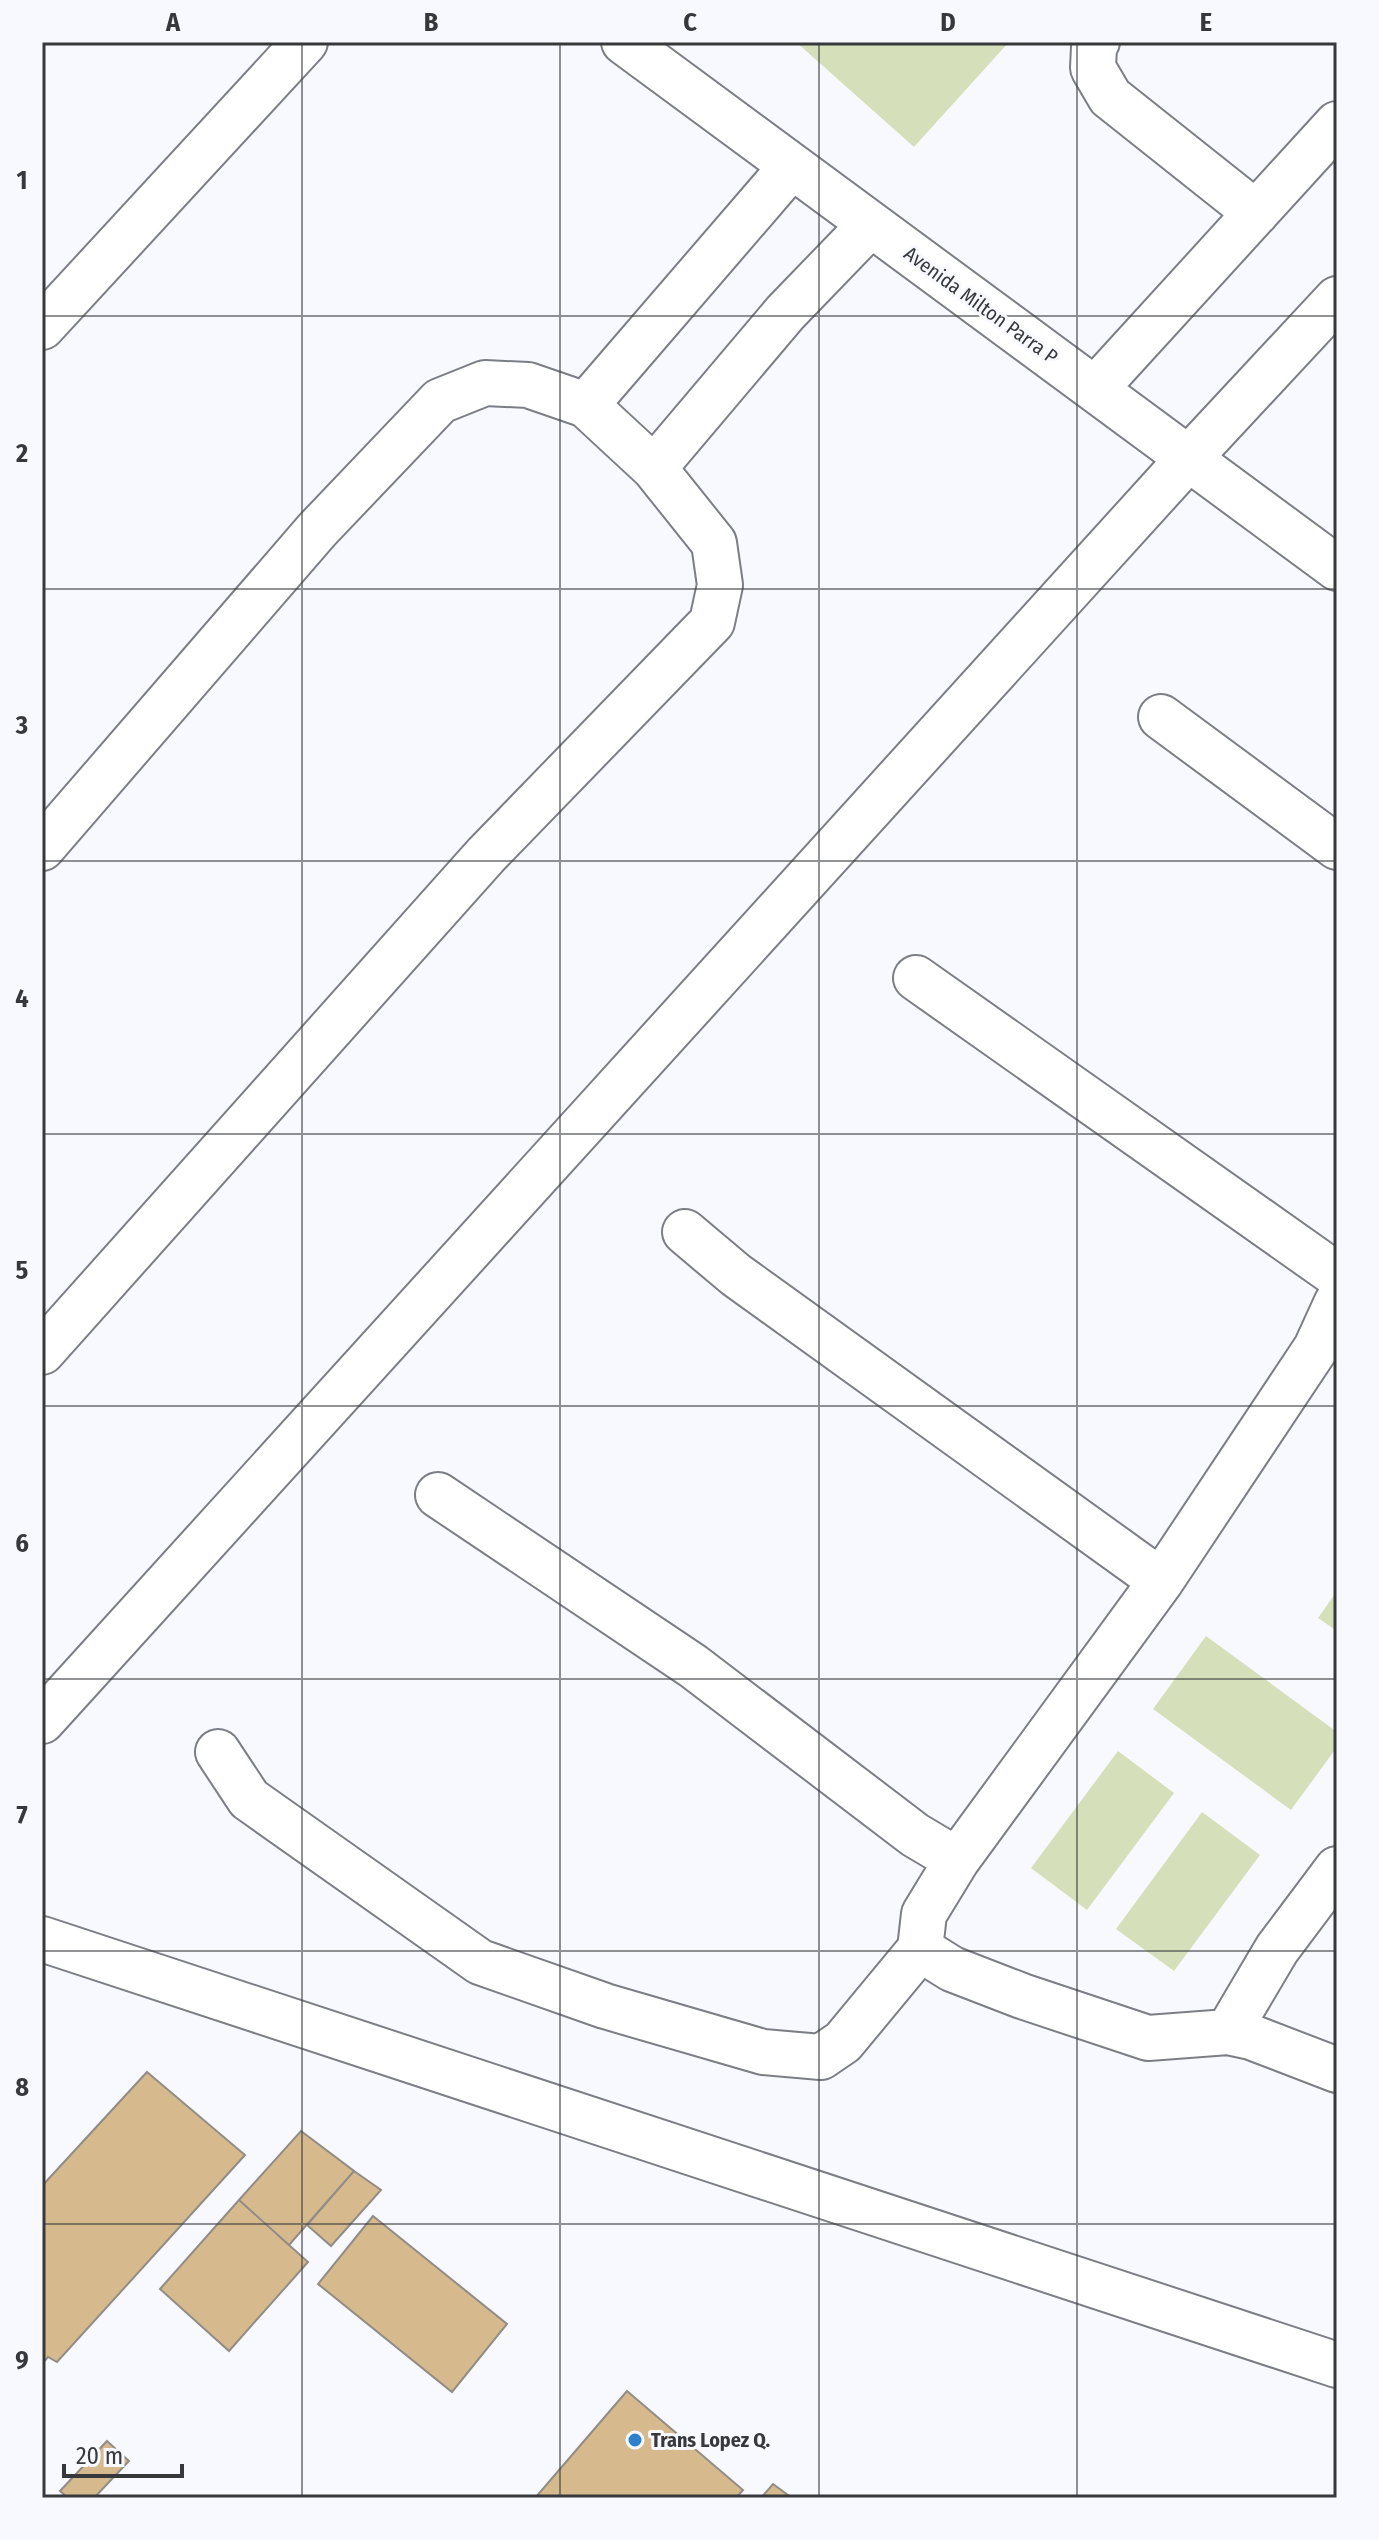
<svg xmlns="http://www.w3.org/2000/svg" width="1379" height="2540" font-family="'Fira Sans Condensed',sans-serif">
  <style>
    .green { fill: #d5e0ba }
    .building { fill: #d6ba8e; stroke: #918c86; stroke-width: 2 }
    .lines { fill: none; stroke-linecap: round; stroke-linejoin: round }
    .minor-casing { stroke: #7c7e86; stroke-width: 48 }
    .minor { stroke: #fff; stroke-width: 44 }
    .grid { fill: none; stroke: #37383b; stroke-width: 2; stroke-opacity: 0.55 }
    .poi-dot { fill: #2f7fcf; stroke: #f8f9fe; stroke-width: 3 }
    .labels { text-anchor: middle; dominant-baseline: central; stroke-width: 6; stroke-linejoin: round; paint-order: stroke }
    .street-label { font-size: 20px; fill: #37383b; stroke: #f8f9fe }
    .poi-label { font-size: 20px; font-weight: bold; fill: #37383b; stroke: #f8f9fe; text-anchor: start }
    .neatline { fill: none; stroke: #37383b; stroke-width: 3 }
    .grid-label { font-size: 26px; text-anchor: middle; font-weight: bold; fill: #37383b }
  </style>
  <rect width="100%" height="100%" fill="#f8f9fe"/>
  <!-- green -->
  <path class="green" d="M796,42h213l-95,105z
    M1337,1591v40l-19,-13z
    M1206,1636l131,96v15l-46,63 -138,-101z
    M1118,1751l56,42 -87,117 -56,-42z
    M1202,1812l58,43 -86,116 -58,-42z"/>
  <!-- building -->
  <path class="building" d="M147,2072l98,83 -188,207 -9,-5 -6,7v-178z
    M301,2131l53,40 -65,74 -50,-45z
    M354,2171l27,19 -50,56 -24,-21z
    M239,2200l69,62 -79,89 -69,-62z
    M373,2216l134,108 -55,68 -134,-108z
    M627,2391l116,99 -7,8h-201z
    M107,2441l22,20 -35,37h-26l-8,-7z
    M773,2484l19,14h-31z"/>
  <g class="lines">
    <!-- minor casing -->
    <g class="minor-casing">
      <path id="minor" d="M624,42l713,526
        M1097,42l-3,5 -1,21 17,29 146,116
        M42,327l263,-285
        M1096,388l241,-264
        M586,405l205,-238
        M654,468l131,-155 85,-88
        M1161,717l176,130
        M42,848l275,-318 123,-129 45,-18 43,2 58,20 68,63 60,75 6,42 -8,37 -226,233 -444,497
        M916,978l421,297
        M685,1232l51,43 425,306
        M438,1495l255,171 222,169 42,25
        M42,1721l1146,-1262 149,-160
        M218,1752l31,47 231,163 125,44 158,46 58,5 22,-15 77,-93 4,-35 33,-54 204,-279 155,-233 21,-46
        M42,1939l1295,426
        M920,1949l32,20 70,27 126,42 80,-6 23,5 86,33
        M1228,2032l49,-83 60,-80"/>
    </g>
    <!-- minor -->
    <use href="#minor" class="minor"/>
  </g>
  <!-- grid -->
  <path class="grid" d="M302,42v2456M560,42v2456M819,42v2456M1077,42v2456M42,316h1295M42,589h1295M42,861h1295M42,1134h1295M42,1406h1295M42,1679h1295M42,1951h1295M42,2224h1295"/>
  <!-- markers -->
  <circle class="poi-dot" cx="635" cy="2440" r="8"/>
  <g class="labels">
    <!-- street labels -->
    <g class="street-label">
      <text transform="translate(981 305) rotate(36)">Avenida Milton Parra P</text>
    </g>
    <!-- poi labels -->
    <g class="poi-label">
      <text x="651" y="2440">Trans Lopez Q.</text>
    </g>
  </g>
  <!-- border -->
  <rect width="1379" height="2540" fill="none" stroke="#f8f9fe" stroke-width="88"/>
  <!-- scale -->
  <path d="M64 2464v12h118v-12" fill="none" stroke="#37383b" stroke-width="4"/>
  <text x="76" y="2464" font-size="24" fill="#37383b" stroke="#f8f9fe" stroke-width="6" paint-order="stroke">20 m</text>
  <rect x="44" y="44" width="1291" height="2452" class="neatline"/>
  <g class="grid-label">
    <text x="173" y="31">A</text>
    <text x="431" y="31">B</text>
    <text x="690" y="31">C</text>
    <text x="948" y="31">D</text>
    <text x="1206" y="31">E</text>
    <text x="22" y="189">1</text>
    <text x="22" y="462">2</text>
    <text x="22" y="734">3</text>
    <text x="22" y="1007">4</text>
    <text x="22" y="1279">5</text>
    <text x="22" y="1552">6</text>
    <text x="22" y="1824">7</text>
    <text x="22" y="2096">8</text>
    <text x="22" y="2369">9</text>
  </g>
</svg>
